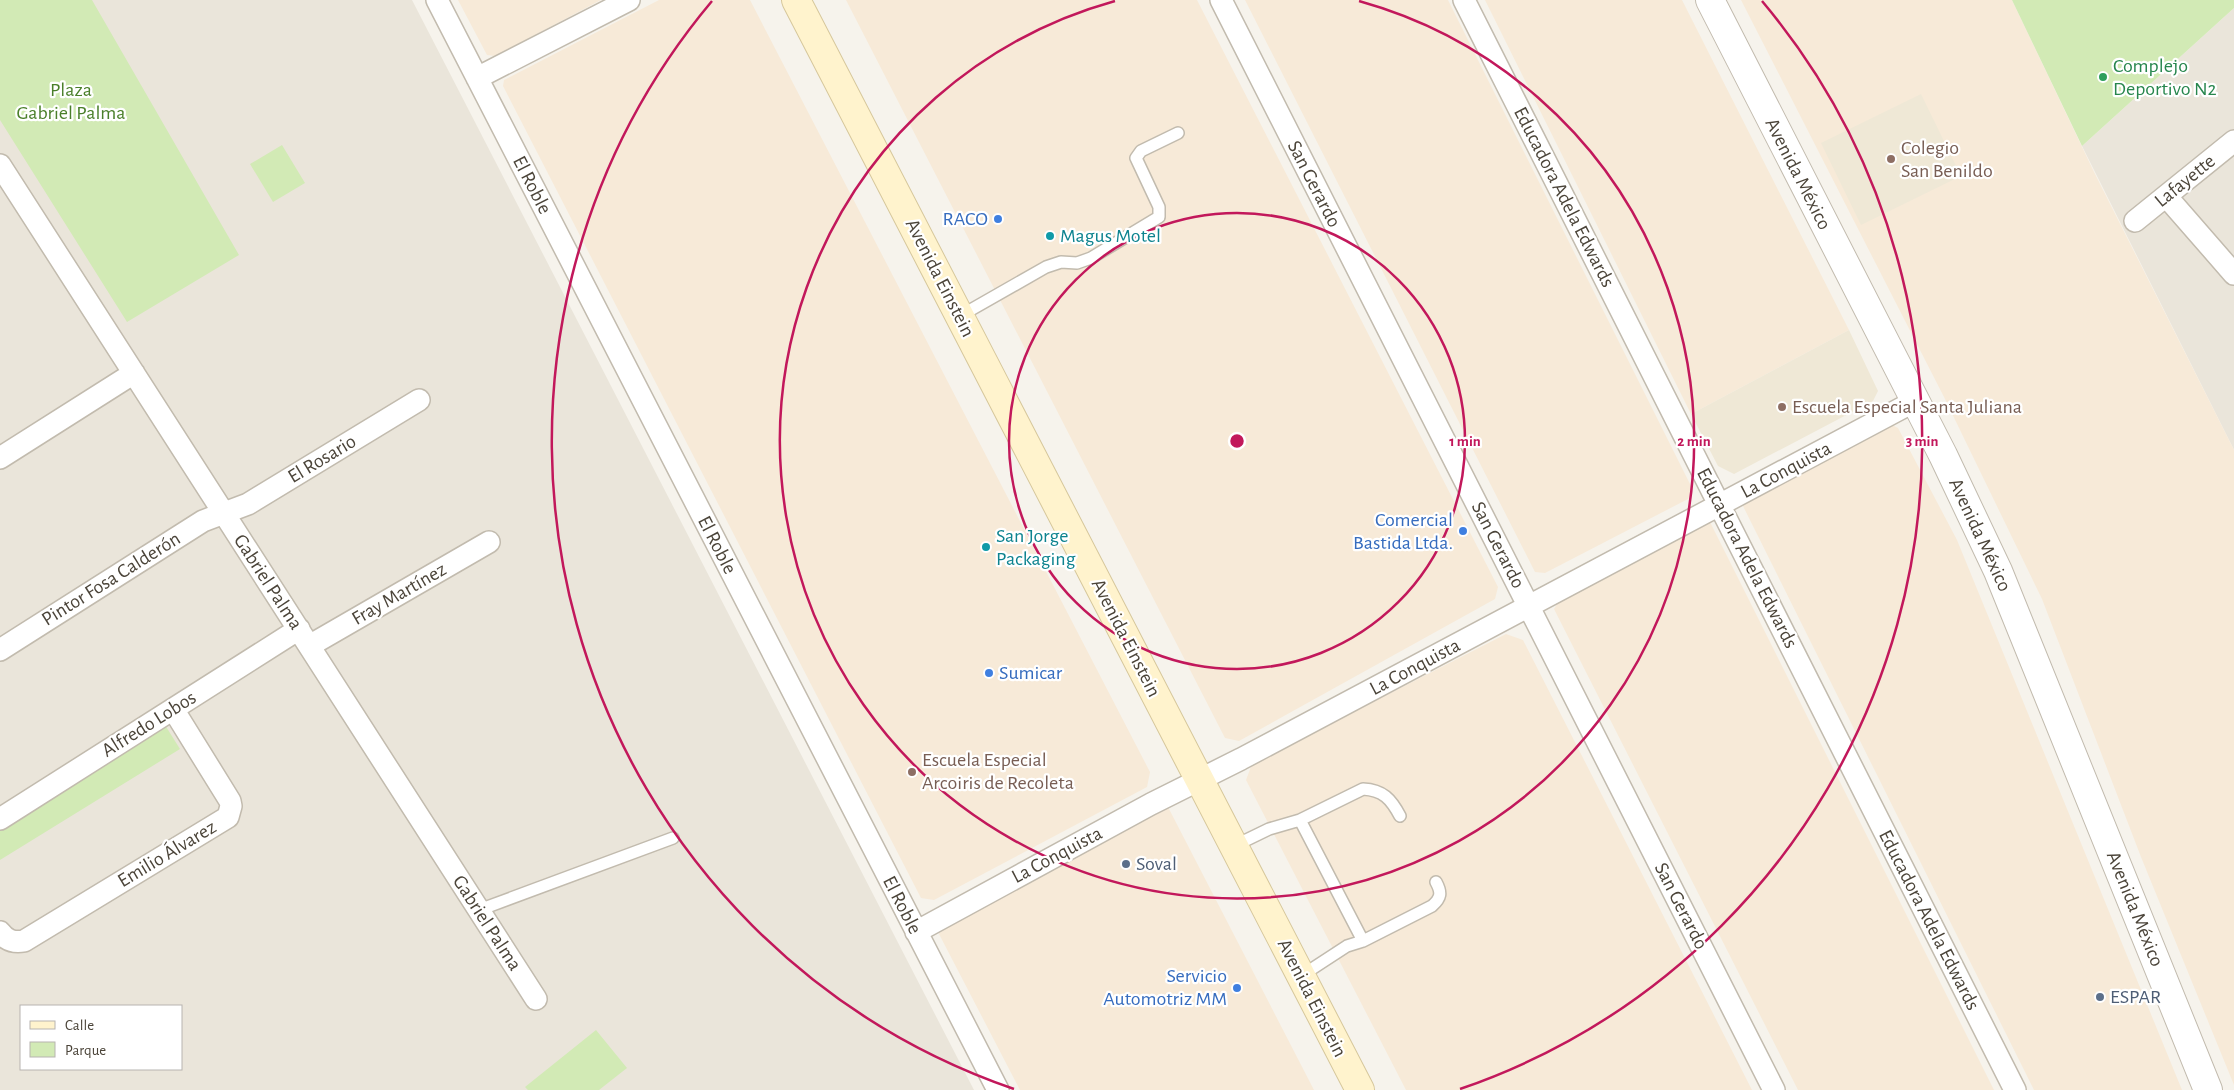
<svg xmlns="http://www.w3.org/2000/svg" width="2234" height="1090" font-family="'Alegreya Sans',sans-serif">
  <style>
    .residential { fill: #eae5da; fill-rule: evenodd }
    .commercial { fill: #f7ead8 }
    .education { fill: #efe8d6 }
    .green { fill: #d2eab5 }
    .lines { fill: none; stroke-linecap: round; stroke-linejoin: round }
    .service-casing { stroke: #c2bbae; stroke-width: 14 }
    .minor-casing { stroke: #c2bbae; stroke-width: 24 }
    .tertiary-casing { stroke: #c2bbae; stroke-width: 30 }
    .secondary-casing { stroke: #d6c79b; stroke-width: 30 }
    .service { stroke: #fff; stroke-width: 11 }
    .minor { stroke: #fff; stroke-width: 21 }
    .tertiary { stroke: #fff; stroke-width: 28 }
    .secondary { stroke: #fff3cd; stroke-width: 28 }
    .ring { fill: none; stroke: #c2185b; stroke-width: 2.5 }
    .leisure-dot { fill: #2e9e5b; stroke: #fff; stroke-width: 2 }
    .education-dot { fill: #8d6e63; stroke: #fff; stroke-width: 2 }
    .shop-dot { fill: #3f7fe0; stroke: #fff; stroke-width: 2 }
    .culture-dot { fill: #0f9aa8; stroke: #fff; stroke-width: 2 }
    .service-dot { fill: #5c6f8a; stroke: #fff; stroke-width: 2 }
    .labels { text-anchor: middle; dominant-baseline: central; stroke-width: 4.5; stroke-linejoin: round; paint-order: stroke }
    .leisure-label { font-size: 20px; fill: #27864d; stroke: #fff; text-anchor: start }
    .park-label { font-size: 20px; fill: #4a7f2a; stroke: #fff }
    .education-label { font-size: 20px; fill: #785e54; stroke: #fff; text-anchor: start }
    .street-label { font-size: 20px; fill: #4b4439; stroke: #fff }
    .shop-label { font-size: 20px; fill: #366cbe; stroke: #fff; text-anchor: end }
    .culture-label { font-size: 20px; fill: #0d838f; stroke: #fff; text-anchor: start }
    .service-label { font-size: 20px; fill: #4e5e75; stroke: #fff; text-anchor: start }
    .centre { fill: #c2185b; stroke: #fff; stroke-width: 2.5 }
    .ring-label { font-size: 15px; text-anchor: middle; font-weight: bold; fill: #c2185b; stroke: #fff; stroke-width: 4.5; stroke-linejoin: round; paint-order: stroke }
  </style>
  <rect width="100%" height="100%" fill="#f6f3ec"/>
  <!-- residential -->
  <path class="residential" d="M0,0h412l562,1090h-974zM21,1006h160v63h-160z
    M2234,8v442l-152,-304z"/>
  <!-- commercial -->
  <path class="commercial" d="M458,0h143l-106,56 -8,-1z
    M659,0h91l400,772 -3,15 -213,113 -13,-2 -418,-812 1,-6z
    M846,0h351l301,587 -3,12 -256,142 -14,-3z
    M1245,0h203l244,488 -4,11 -143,74 -10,-1z
    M1485,0h197l167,330 -158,84z
    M1741,0h271l82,172 140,278v635l-93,-228 -99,-258 -98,-202z
    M1890,424l8,4 59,112 225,550h-148l-291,-584 4,-9z
    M1709,520l285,570h-196l-244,-481 6,-10z
    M1506,634l17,6 229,450h-346l-160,-310 6,-16z
    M1168,807l146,283h-294l-81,-156 3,-9z"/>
  <!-- education -->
  <path class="education" d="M1921,94l40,82 -100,49 -40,-82z
    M1849,330l29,61 -5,10 -139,73 -16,-8 -27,-52z"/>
  <!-- green -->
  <path class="green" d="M0,0h92l147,255 -112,67 -127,-202z
    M2012,0h222v8l-152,138z
    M282,145l23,38 -32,19 -23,-38z
    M165,725l15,24 -180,111v-30z
    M596,1030l31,38 -28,22h-71l-3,-3z"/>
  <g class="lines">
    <!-- service casing -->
    <g class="service-casing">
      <path id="service" d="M960,316l86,-49 15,-5 16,1 14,-5 68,-41v-10l-23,-49 5,-7 37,-18
        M1300,820l63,121
        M1234,846l35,-17 31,-9 63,-31c20,1 28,10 37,27
        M479,910l194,-72
        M1301,976l46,-30 16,-5 69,-35c9,-8 10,-13 4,-24"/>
    </g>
    <!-- minor casing -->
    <g class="minor-casing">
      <path id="minor" d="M437,0l561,1090
        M1221,0l553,1090
        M1464,0l551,1090
        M477,78l152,-78
        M0,165l536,834
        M2166,196l68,78
        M2135,221l99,-80
        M0,458l134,-85
        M309,646l180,-104
        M0,650l203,-129 45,-17 171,-104
        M0,819l299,-190
        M0,932c6,8 13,11 24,9l204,-124 3,-11 -1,-5 -57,-92
        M916,932l235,-128 90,-45 674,-358"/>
    </g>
    <!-- tertiary casing -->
    <g class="tertiary-casing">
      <path id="tertiary" d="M1710,0l233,455 55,116 210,519"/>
    </g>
    <!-- secondary casing -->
    <g class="secondary-casing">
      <path id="secondary" d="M796,0l564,1090"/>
    </g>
    <!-- service -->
    <use href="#service" class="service"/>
    <!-- minor -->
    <use href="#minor" class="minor"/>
    <!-- tertiary -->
    <use href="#tertiary" class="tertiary"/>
    <!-- secondary -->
    <use href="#secondary" class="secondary"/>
  </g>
  <!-- distance rings -->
  <g class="ring">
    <circle cx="1237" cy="441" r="228"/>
    <path d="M1359 1A457 457 0 1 1 1115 1"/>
    <path d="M1014 1089A685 685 0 0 1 712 1M1762 1A685 685 0 0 1 1460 1089"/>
  </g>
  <!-- markers -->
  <circle class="leisure-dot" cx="2103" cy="77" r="5"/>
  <g class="education-dot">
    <circle cx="1891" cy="159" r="5"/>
    <circle cx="1782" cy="407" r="5"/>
    <circle cx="912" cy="772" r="5"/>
  </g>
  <g class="shop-dot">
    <circle cx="998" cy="219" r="5"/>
    <circle cx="1463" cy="531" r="5"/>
    <circle cx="989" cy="673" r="5"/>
    <circle cx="1237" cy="988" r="5"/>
  </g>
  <g class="culture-dot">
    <circle cx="1050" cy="236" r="5"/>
    <circle cx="986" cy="547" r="5"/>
  </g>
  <g class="service-dot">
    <circle cx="1126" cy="864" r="5"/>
    <circle cx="2100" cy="997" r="5"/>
  </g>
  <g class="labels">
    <!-- leisure labels -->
    <g class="leisure-label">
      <text x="2113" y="66">Complejo<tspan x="2113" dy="23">Deportivo N2</tspan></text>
    </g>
    <!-- park labels -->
    <g class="park-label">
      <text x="71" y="90">Plaza<tspan x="71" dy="23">Gabriel Palma</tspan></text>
    </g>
    <!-- education labels -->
    <g class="education-label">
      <text x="1901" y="148">Colegio<tspan x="1901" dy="23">San Benildo</tspan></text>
      <text x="1792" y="407">Escuela Especial Santa Juliana</text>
      <text x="922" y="760">Escuela Especial<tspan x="922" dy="23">Arcoiris de Recoleta</tspan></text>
    </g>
    <!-- street labels -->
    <g class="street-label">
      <text transform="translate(1798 174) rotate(63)">Avenida México</text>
      <text transform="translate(2185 181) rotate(-39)">Lafayette</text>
      <text transform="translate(1314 184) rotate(63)">San Gerardo</text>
      <text transform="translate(532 185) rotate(63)">El Roble</text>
      <text transform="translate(1564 197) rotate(63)">Educadora Adela Edwards</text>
      <text transform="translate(940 278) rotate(63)">Avenida Einstein</text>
      <text transform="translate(322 459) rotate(-31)">El Rosario</text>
      <text transform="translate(1786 470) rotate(-28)">La Conquista</text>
      <text transform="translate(1980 535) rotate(65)">Avenida México</text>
      <text transform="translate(717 545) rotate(63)">El Roble</text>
      <text transform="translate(1498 545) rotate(63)">San Gerardo</text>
      <text transform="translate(1747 558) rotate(63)">Educadora Adela Edwards</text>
      <text transform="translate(111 579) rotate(-32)">Pintor Fosa Calderón</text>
      <text transform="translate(268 582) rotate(57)">Gabriel Palma</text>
      <text transform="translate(399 594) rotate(-30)">Fray Martínez</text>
      <text transform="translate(1126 638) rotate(63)">Avenida Einstein</text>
      <text transform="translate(1415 667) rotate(-28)">La Conquista</text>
      <text transform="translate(149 724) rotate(-32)">Alfredo Lobos</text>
      <text transform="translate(167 854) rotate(-31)">Emilio Álvarez</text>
      <text transform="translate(1057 855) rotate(-28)">La Conquista</text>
      <text transform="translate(902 905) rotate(63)">El Roble</text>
      <text transform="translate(1681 906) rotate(63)">San Gerardo</text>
      <text transform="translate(2135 909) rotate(68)">Avenida México</text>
      <text transform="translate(1929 920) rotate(63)">Educadora Adela Edwards</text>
      <text transform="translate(487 923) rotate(57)">Gabriel Palma</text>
      <text transform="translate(1312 998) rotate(63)">Avenida Einstein</text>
    </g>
    <!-- shop labels -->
    <g class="shop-label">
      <text x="988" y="219">RACO</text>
      <text x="1453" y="520">Comercial<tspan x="1453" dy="23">Bastida Ltda.</tspan></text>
      <text x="999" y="673" text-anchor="start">Sumicar</text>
      <text x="1227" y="976">Servicio<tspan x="1227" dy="23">Automotriz MM</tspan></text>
    </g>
    <!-- culture labels -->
    <g class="culture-label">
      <text x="1060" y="236">Magus Motel</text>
      <text x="996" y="536">San Jorge<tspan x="996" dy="23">Packaging</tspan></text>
    </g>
    <!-- service labels -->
    <g class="service-label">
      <text x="1136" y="864">Soval</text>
      <text x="2110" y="997">ESPAR</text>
    </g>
  </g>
  <circle cx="1237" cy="441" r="8" class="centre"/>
  <g class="ring-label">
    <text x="1465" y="446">1 min</text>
    <text x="1694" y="446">2 min</text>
    <text x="1922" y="446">3 min</text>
  </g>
  <!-- legend -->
  <rect x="20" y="1005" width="162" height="65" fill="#ffffff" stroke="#b7b4b0"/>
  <rect x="30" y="1021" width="25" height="8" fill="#fff3cd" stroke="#b7b4b0"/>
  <text x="65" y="1030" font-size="15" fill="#4b4439">Calle</text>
  <rect x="30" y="1042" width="25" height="15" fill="#d2eab5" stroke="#b7b4b0"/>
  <text x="65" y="1055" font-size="15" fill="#4b4439">Parque</text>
</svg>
